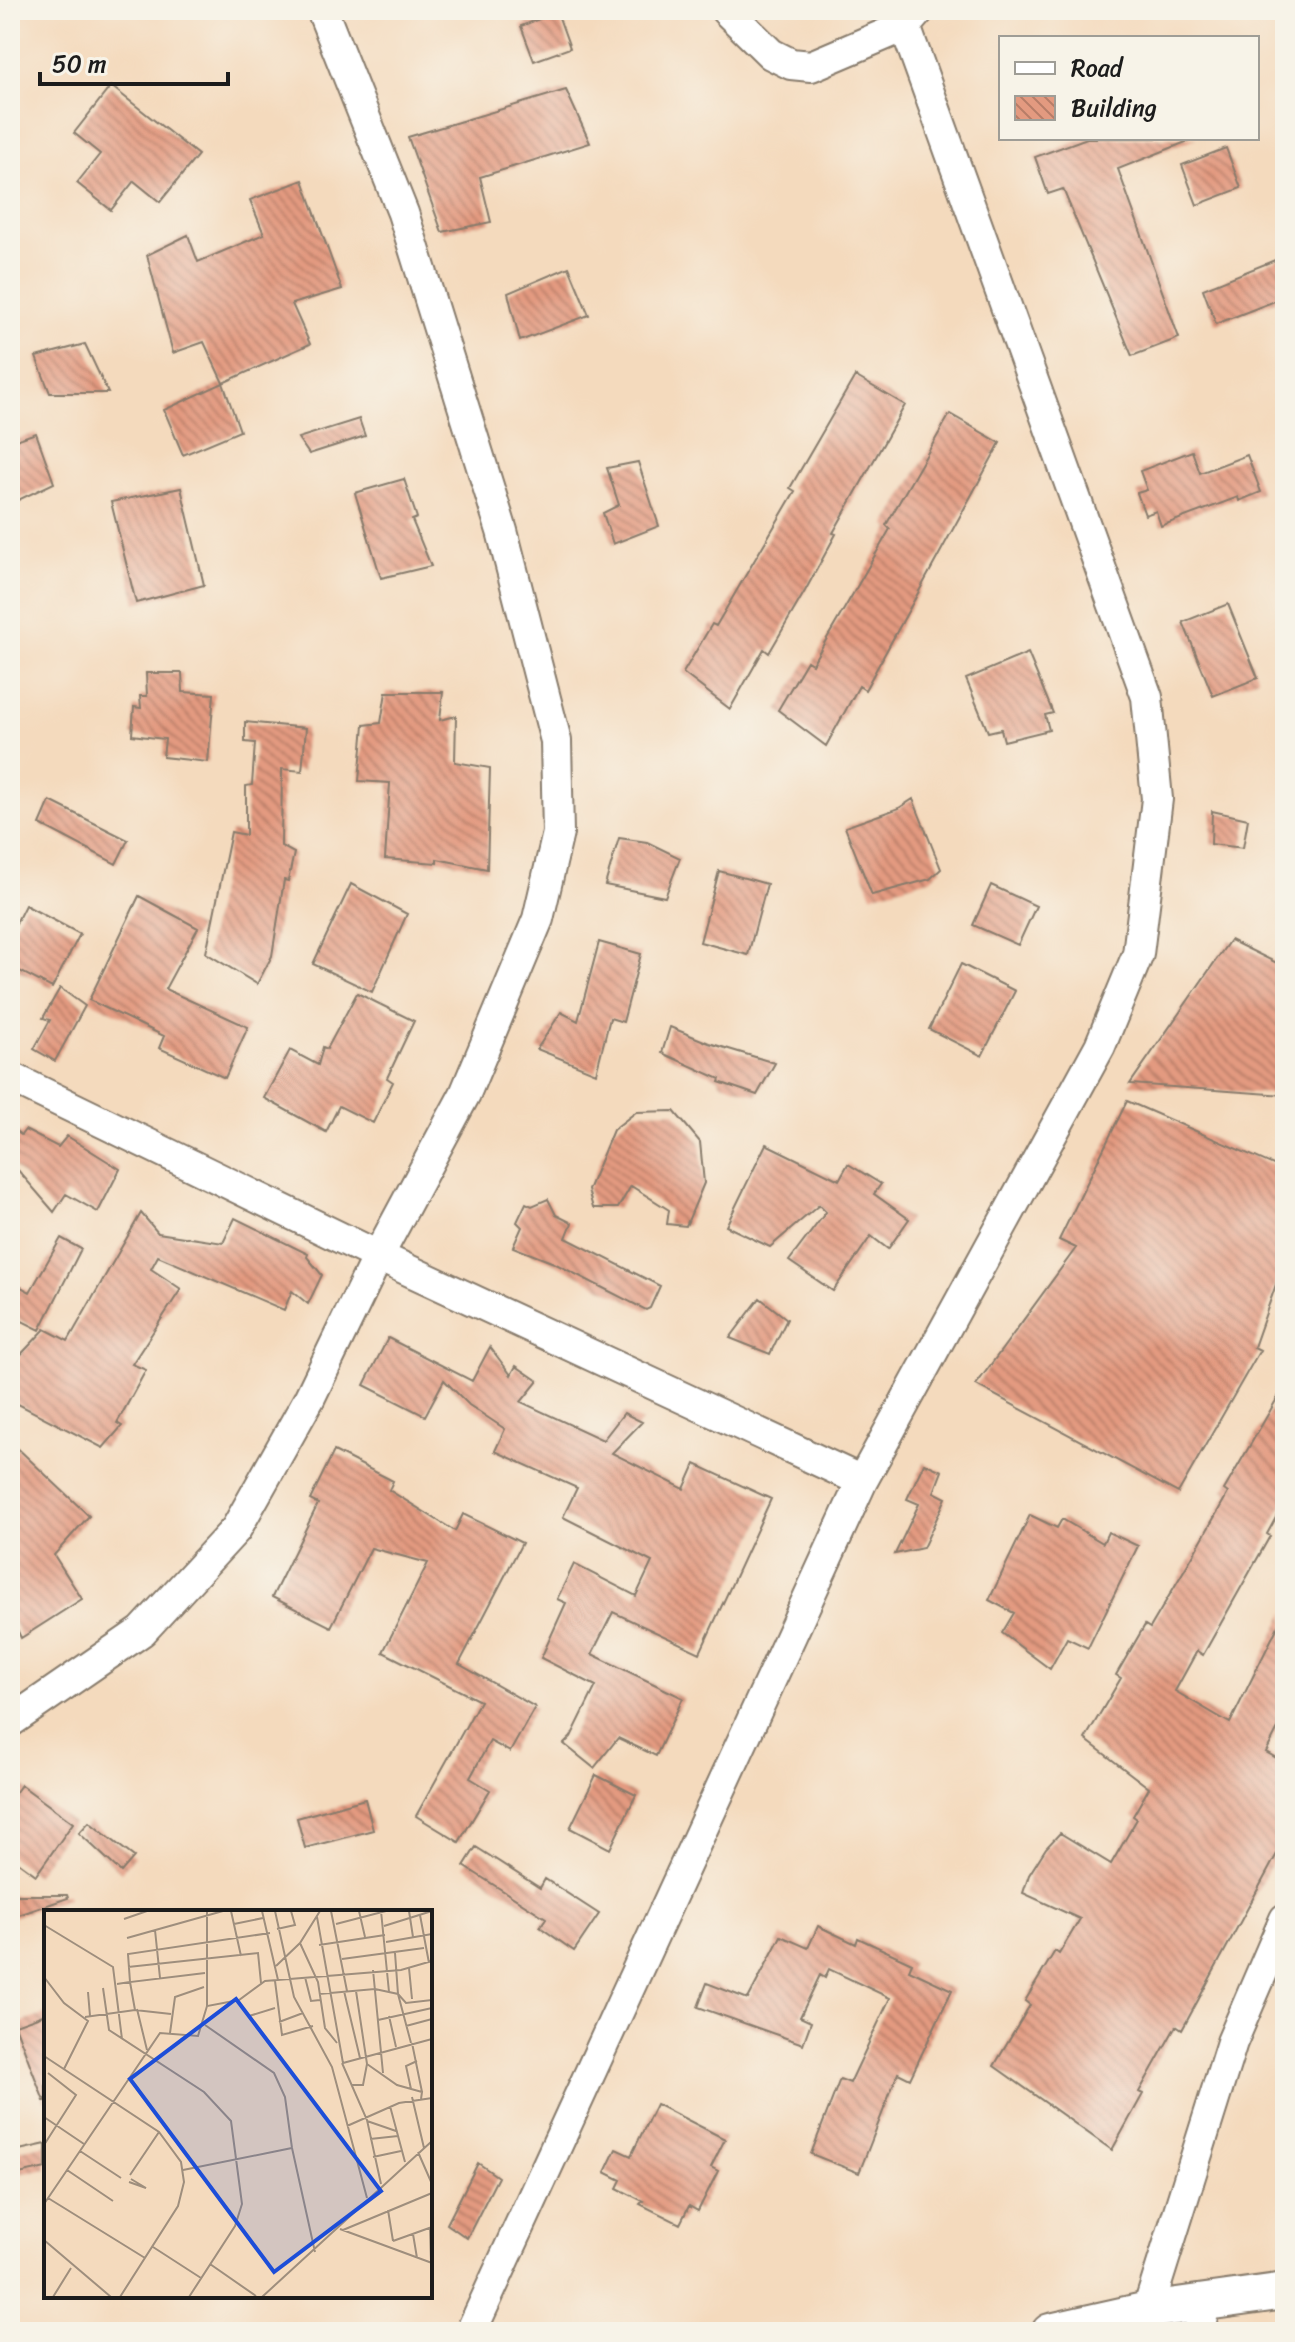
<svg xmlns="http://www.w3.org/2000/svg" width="1295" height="2342" font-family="Sriracha,sans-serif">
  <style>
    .building { fill: url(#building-back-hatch) }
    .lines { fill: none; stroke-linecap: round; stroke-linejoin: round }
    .minor-casing { stroke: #887b6c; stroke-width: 34 }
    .tertiary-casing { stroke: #887b6c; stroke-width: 40 }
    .minor { stroke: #fff; stroke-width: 30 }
    .tertiary { stroke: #fff; stroke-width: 36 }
    .inset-road { fill: none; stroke: #9e8e7d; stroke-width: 2 }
    .view { fill: #1d4ed8; fill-opacity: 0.15; stroke: #1d4ed8; stroke-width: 4 }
    .inset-edge { fill: none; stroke: #1c1c1c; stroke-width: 4 }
  </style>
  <defs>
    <pattern id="building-back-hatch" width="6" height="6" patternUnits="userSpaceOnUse" patternTransform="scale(2)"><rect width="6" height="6" fill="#e39a80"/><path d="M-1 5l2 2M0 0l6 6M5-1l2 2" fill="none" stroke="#b77d68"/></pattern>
  </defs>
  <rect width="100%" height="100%" fill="#f7f3e8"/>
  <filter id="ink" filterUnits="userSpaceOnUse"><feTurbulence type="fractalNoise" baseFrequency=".0125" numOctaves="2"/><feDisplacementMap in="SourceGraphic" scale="16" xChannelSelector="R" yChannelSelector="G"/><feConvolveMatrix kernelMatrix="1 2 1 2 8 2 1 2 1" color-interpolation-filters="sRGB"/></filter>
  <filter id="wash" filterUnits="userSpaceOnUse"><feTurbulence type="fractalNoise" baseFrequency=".006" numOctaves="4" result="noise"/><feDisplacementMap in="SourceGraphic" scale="32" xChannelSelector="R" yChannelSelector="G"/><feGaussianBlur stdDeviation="1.8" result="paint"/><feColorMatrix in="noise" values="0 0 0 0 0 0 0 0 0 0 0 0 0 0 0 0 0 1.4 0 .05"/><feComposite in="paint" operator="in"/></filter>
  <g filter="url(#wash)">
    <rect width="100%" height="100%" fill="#f4dabd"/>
    <g id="blocks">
      <!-- building -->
      <path class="building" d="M557,12l13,36 -36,13 -13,-35z
        M111,86l87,69 -38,47 -26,-21 -23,29 -34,-27 23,-29 -26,-21z
        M566,90l24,53 -110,34 11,45 -49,10 -34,-95z
        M1087,138h109l-78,31 61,169 -47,18 -69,-167 -15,5 -13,-37z
        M1226,148l15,40 -44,17 -15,-40z
        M303,180l39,109 -50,15 18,40 -87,39 -19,-41 -31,11 -26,-98 41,-20 10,27 66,-28 -14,-34z
        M1285,256v41l-69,27 -13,-35z
        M569,267l20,48 -69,26 -12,-48z
        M85,344l23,49h-58l-14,-36z
        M855,376l50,29 -72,128 3,1 -31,57 -36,62 -5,-4 -34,60 -47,-36 29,-49 4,2 79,-135 -5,-3z
        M223,383l17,48 -57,24 -19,-45z
        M950,414l50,29 -135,247 -6,-4 -33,60 -48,-36 29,-49 5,3 42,-72 36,-63 -4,-4z
        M359,419l6,17 -56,18 -11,-16z
        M36,433l18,50 -44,21v-62z
        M1192,451l8,22 47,-18 14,37 -22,9 -1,-4 -77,29 -5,-15 -11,4 -8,-22 10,-3 -7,-19z
        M638,462l21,64 -46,18 -10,-31 16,-8 -12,-37z
        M404,479l13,39 -5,2 19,46 -50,12 -26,-85z
        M181,488l23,97 -68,18 -25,-101z
        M1228,604l30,74 -45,18 -30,-74z
        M1028,653l25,60 -8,2 4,15 -45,11 -3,-12 -13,3 -22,-53z
        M146,673h36l1,19 31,2 -6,68 -45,-5 2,-18 -33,-4 2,-28 7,1 -1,-12h7z
        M386,692h57l-3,28 16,-4 -1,46 35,6 -3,101 -50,-10v4l-52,-4 5,-76 -31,-2 5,-56 17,-2z
        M245,722l61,6 -4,43 -20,-2 -1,77 13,7 -6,28 -4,-1 -12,76 -15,28 -51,-31 25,-121 15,3v-49l6,-1 3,-42 -10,-1z
        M913,799l28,70 -11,10 -58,16 -27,-68 54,-19z
        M50,801l78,39 -12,24 -76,-40z
        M1212,811l36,8 -5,29 -32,-4z
        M619,838l28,4 33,16 -15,39 -60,-12z
        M719,871l48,13 -19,71 -48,-13z
        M351,884l56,30 -35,78 -59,-28z
        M991,885l45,21 -18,39 -45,-20z
        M139,896l59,32 -33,61 83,38 -23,51 -66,-30 5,-12 -75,-36z
        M25,905l55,29 -28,54 -42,-22v-31z
        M1230,940l55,27v128l-155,-11z
        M599,942l42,12 -18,68 -13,-4 -14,55 -59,-24 24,-37 17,9z
        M961,964l54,27 -33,65 -53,-27z
        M60,988l25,18 -30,55 -21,-12 16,-29 -7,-2z
        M357,993l57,28 -27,57 6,4 -20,41 -34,-17 -13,26 -62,-34 26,-48 28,15 5,-18 4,2z
        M670,1027l39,16 66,20 -18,32 -38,-13 1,-3 -58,-26z
        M1127,1101l158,69v89l-31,88 6,3 -82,143 -202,-108 100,-137 -17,-8z
        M674,1111l26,31 4,41 -18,43 -19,-2 2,-14 -38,-24 -13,22h-25l-5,-18 25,-60 23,-18z
        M10,1127l11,8 4,-5 33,17 9,-11 53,33 -22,43 -32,-18 -12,18 -44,-51z
        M766,1144l73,36 9,-16 33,20 -7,10 35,25 -21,30 -17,-13 -38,55 -44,-30 37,-49 -7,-7 -49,42 -44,-21z
        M548,1199l8,16 16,8 -6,15 94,48 -10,22 -4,2 -92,-47 -41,-16 9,-20 -5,-5 9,-19 6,3z
        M141,1213l17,20 65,10 12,-25 73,36 -1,3 15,18 -14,29 -16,-13 -8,19 -126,-54 -7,13 30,20 -49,75 14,6 -29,53 5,3 -19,22 -93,-48v-34l35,-37 23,12z
        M61,1238l20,11 -41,81 -30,-15v-34l20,11z
        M760,1298l27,21 -17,35 -40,-16z
        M388,1338l84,43 18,-34 21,28 5,-9 22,15 -17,21 82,38 21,-27 18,9 -30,31 72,36 11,-25 76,35 -71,154 -87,-41 -21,42 91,44 -27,58 -38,-18 -24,30 -30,-24 7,-7 25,-51 -55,-28 25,-55 -9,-4 17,-35 62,32 16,-34 -89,-45 14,-29 -82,-37 10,-22 -36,-24 -25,-25 -19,36 -61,-31z
        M1285,1385v116l-18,33 3,2 -67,119 -6,-4 -22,40 55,32 55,-111v103l-19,37 19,11v76l-103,191 -6,-4 -37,66 4,2 -31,56 -118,-84 36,-61 -5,-4 30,-50 4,3 21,-35 -57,-26 6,-18 17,-27 14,-15 51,31 26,-45 -4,-3 16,-28 -64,-49 36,-61 -5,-3 29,-50 5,3 42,-71 36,-64 -4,-3z
        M10,1441l79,75 -35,39 28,44 -61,39 -11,-24z
        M334,1451l59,30 -4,9 66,41 8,-17 59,29 -63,121 76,43 -25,45 -20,-11 -20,37 20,12 -31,52 -43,-26 64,-115 -97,-49 45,-89 -57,-15 -40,79 -59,-30 46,-93 -8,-4z
        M924,1463l18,8 -8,21 12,6 -23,50 -28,6 24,-50 -12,-5z
        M1030,1515l27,13 5,-9 41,24 5,-11 30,14 -50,102 -21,-10 -17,31 -48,-36 12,-20 -25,-13z
        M596,1775l40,20 -26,54 -40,-21z
        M21,1785l52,38 -37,52 -26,-19v-56z
        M365,1799l8,31 -68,18 -8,-30z
        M89,1822l45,35 -13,15 -42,-39z
        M476,1847l64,41 5,-9 54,35 -25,37 -34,-24 6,-9 -82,-52z
        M10,1895h57l1,3 -58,20z
        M818,1926l38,18 2,-6 54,25 -3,7 43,20 -42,89 -12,-6 -39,100 -48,-19 29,-75 10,4 40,-85 -61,-29 -4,9 -5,-3 -20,42 11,5 -8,22 -105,-37 9,-24 41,16 33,-63 27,12z
        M46,2014v87h-2l-29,-76z
        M656,2104l69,35 -14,28 7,4 -20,40 -9,-5 -9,18 -40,-20 3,-3 -26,-13 4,-8 -16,-8 11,-23 15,7z
        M46,2144v24l-36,8v-24z
        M478,2163l20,14 -31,61 -20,-14z"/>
    </g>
  </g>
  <g filter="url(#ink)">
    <use href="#blocks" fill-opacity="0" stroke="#887b6c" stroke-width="2"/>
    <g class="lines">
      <!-- minor casing -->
      <g class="minor-casing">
        <path id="minor" d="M726,10l45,44 20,10 20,2 94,-40 14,-16
          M10,1077l368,179 484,225 -391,851
          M862,1481l238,-435 38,-92 19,-155 -10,-102 -242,-671
          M10,1722l132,-91 94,-102 73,-130 69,-143 87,-162 73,-175 20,-86 -2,-92 -54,-210 -99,-318 -81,-203
          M1148,2310l84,-268 53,-123
          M1199,2332l6,-30"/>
      </g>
      <!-- tertiary casing -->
      <g class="tertiary-casing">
        <path id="tertiary" d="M1050,2332l98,-22 137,-19"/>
      </g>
      <!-- minor -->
      <use href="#minor" class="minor"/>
      <!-- tertiary -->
      <use href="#tertiary" class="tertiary"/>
    </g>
  </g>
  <!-- overview -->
  <g transform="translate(44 1910)">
    <rect width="388" height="388" fill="#f4dabd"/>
    <path class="inset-road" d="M187,1l10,45M218,1l16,69M231,1l19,86 38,70 35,131M287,1l16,80M315,1l6,26M337,1l8,81M365,1l4,26M376,5l9,48M273,7l26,146M80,9l23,-8M190,14l29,-6M292,14l50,-13M0,15l69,42 9,72M340,16l48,-15M233,19l18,-4 -4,-14M111,20l5,48M83,28l96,-27M342,32l46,-8M256,33l18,39 7,46 12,15M275,35l66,-10M351,43l3,41 13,49M298,49l82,-11M232,56l24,-23 20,-32M84,57l130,-14 3,30M365,58l3,31M329,60l10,103M0,67l20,26 24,18 -24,48M261,67l6,24 9,-1M231,71l7,54 31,-9M73,74l13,-2 -2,-28 142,-21M59,78l6,42 95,62 27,29 11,83 -7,22 -46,71M300,81l16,67M312,81l11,73 30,21 25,7 -1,7M44,82l2,24M275,84l56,-5 23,5 8,9 26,-3M163,96v-95M93,99l10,41M91,100l-5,-28 75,-9M205,106l26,-8M345,106l7,31M41,107l50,-7 36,4M334,110l54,-12M235,112l24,-9M161,115l69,48 11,24 7,51M362,116l26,-7M126,123l5,-36 29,-10M368,133l10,49M0,146l115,76 22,30 3,20 -6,24 -58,91M298,153l25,57 14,64M299,153l89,-24M307,175h12l4,-21M367,179l-5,-23 11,-5M368,187l12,51M346,196l15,56M0,207l40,27M323,211l29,10M303,216l52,-23 33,-5M326,229l28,-3M0,235l32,-50 -28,-22M36,241l41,27M374,242l14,32M329,247l28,-6M23,260l46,31M139,260l109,-22 23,104M86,265l29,-43M85,272l17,6 -15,-9M4,288l97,60M0,294l116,-171 38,3 9,-30 32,-6 26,-19 136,-11 31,-9M344,300l5,31M386,318l1,35M296,319l92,34M299,320l89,-37M369,324l4,24M0,330l67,57M349,331l39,-14M109,337l48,31M166,354l46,32M9,387l18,-29M218,387l170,-156"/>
    <path class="view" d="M192,89l145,192 -107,81 -144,-193z"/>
    <rect width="388" height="388" class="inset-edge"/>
  </g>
  <!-- margin -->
  <rect width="1295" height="2342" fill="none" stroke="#f7f3e8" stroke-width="40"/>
  <!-- legend -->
  <rect x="999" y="36" width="260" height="104" fill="#f7f3e8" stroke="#9f9d96" stroke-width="2"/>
  <rect x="1015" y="62" width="40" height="12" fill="#ffffff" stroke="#9f9d96" stroke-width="2"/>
  <text x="1071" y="76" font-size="24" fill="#1c1c1c">Road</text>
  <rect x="1015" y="96" width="40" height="24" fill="url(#building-back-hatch)" stroke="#9f9d96" stroke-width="2"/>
  <text x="1071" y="116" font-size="24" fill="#1c1c1c">Building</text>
  <!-- scale -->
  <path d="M40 72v12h188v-12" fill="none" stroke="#1c1c1c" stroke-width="4"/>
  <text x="52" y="72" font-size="24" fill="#1c1c1c" stroke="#f7f3e8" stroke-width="6" paint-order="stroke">50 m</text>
</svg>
